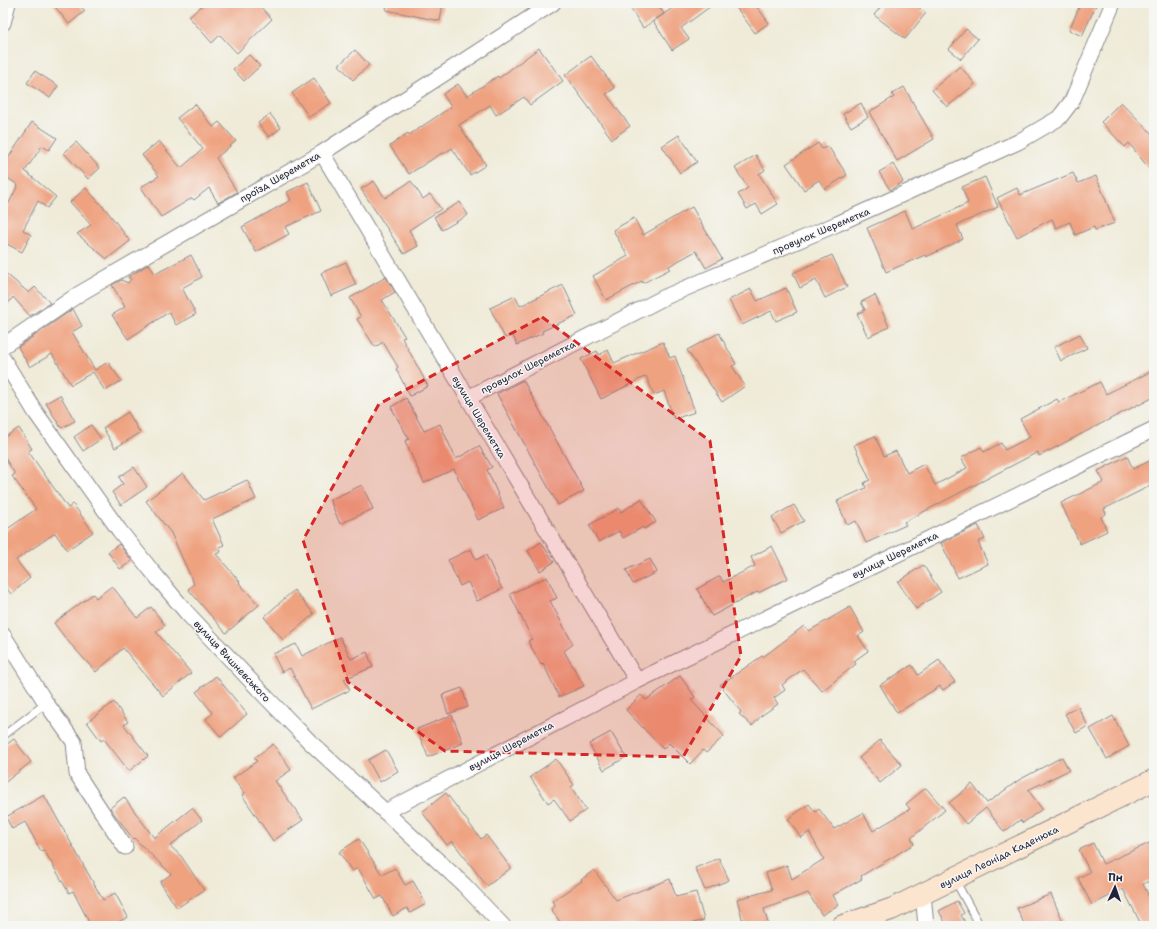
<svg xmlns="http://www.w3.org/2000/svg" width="1157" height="929" font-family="'Shantell Sans',sans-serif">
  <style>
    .building { fill: #efa280 }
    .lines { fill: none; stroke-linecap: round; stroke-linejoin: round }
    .lane-casing { stroke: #88868a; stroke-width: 9 }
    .street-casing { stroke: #88868a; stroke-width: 17 }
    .secondary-casing { stroke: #88868a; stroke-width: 23 }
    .lane { stroke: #fff; stroke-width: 7 }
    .street { stroke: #fff; stroke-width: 15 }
    .secondary { stroke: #fce5cf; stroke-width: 21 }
    .marked { fill: #d62828; fill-opacity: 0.2; stroke: #d62828; stroke-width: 3; stroke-dasharray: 8 5; stroke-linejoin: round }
    .labels { text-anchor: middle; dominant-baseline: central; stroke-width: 3; stroke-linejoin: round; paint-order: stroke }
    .street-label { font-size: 10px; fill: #22223b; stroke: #f6f6f2 }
  </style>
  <rect width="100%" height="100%" fill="#f6f6f2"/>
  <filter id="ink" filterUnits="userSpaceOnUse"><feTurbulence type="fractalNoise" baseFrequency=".025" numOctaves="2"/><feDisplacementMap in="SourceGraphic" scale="8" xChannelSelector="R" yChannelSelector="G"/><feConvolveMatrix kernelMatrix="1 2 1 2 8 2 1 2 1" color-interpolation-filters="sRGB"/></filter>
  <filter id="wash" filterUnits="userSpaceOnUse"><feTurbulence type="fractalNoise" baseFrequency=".012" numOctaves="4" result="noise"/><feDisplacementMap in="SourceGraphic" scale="16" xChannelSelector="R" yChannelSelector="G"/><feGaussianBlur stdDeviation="0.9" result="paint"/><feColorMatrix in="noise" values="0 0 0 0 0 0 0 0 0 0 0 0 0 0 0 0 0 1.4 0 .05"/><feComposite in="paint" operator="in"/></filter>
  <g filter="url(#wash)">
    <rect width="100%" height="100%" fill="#efebd8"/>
    <g id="blocks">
      <!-- building -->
      <path class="building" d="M52,3h26l7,8 -16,13z
        M205,3h52l15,16 -35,34 -17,-18 -8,8 -23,-26z
        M387,3h56l-3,18 -54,-11z
        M627,3h30l7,11 -21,14z
        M680,3h35l-34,25 8,11 -17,11 -19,-29z
        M733,3h21l15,20 -14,10z
        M884,3h29l13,10 -21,26 -31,-24z
        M1081,3h16l-15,33 -13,-6z
        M966,29l12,10 -17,20 -12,-10z
        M539,48l24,33 -33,24 -6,-8 -28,18 -6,-10 -31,20 27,40 -16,10 -18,-27 -9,6 -1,-1 -33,21 -19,-28 18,-13 1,2 42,-28 -8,-13 15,-10 9,12 31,-20 1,2z
        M355,50l14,15 -16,15 -14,-15z
        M249,55l11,11 -16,15 -11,-12z
        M591,56l24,32 -9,6 24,32 -18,13 -47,-64z
        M960,66l15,18 -28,23 -15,-17z
        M35,71l23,15 -8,12 -23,-15z
        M314,78l17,25 -22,14 -17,-24z
        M904,87l30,52 -37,22 -28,-49 25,-15 -2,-3z
        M1121,102l33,34v39l-25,-32 -4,4 -24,-25z
        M861,103l7,14 -17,10 -8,-13z
        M195,104l18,23 6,-5 17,19 -20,17 21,34 -19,11 -9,-15 -15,12 -2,-2 -31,19 -20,-30 18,-11 -17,-21 17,-14 22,27 22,-19 -26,-31z
        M270,114l11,14 -12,9 -11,-14z
        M32,122l25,16 -8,12 -7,-4 -17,25 31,26 -9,11 -9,-7 -15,29 8,5 -9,17 -19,-10v-27l15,-30 -15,-10v-9z
        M679,135l18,27 -17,11 -18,-27z
        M76,142l24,26 -12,11 -24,-26z
        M818,143l4,6 6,-3 19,29 -22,14 -6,-9 -15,10 -18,-26z
        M756,155l9,15 -6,4 19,30 -16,10 -6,-10 -9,5 -9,-15 10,-6 -13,-20z
        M893,164l10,18 -13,8 -11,-18z
        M1073,173l5,10 18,-7 19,47 -20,7 -1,-3 -19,8 -5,-13 -14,6 -4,-9 -35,18 -20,-39 20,-10 3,7z
        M985,177l13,30 -41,18 6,14 -37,18 -1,-2 -39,17 -19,-44 38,-17 8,18 55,-26 -6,-16z
        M374,181l11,17 26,-17 12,18 7,-5 11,15 -32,21 9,16 -14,8 -43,-65z
        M308,182l13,29 -36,16 4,7 -33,18 -14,-25 49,-27 -4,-8z
        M86,188l17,19h1l26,34 -23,18 -30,-25 14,-9 -21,-23z
        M460,202l8,13 -26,15 -8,-13z
        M692,207l30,52 -16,9 -10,-17 -27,15 1,3 -27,14 -1,-2 -36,19 -13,-24 35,-20 -15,-26 21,-12 9,17z
        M191,255l11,22 -20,11 14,26 -20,11 -7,-13 -41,27 -16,-24 13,-8 -13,-22 9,-5 7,3 3,-4 -3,-2 21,-13 6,10z
        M832,255l15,32 -22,11 -9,-18 -16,8 -7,-15z
        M346,262l10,23 -25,11 -10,-23z
        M3,271l26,22 6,-6 15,16 -20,13 -17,-19 -10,13z
        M386,277l9,15 -13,8 23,37 -3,1 26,48 -18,10 -14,-27 2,-2 -15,-25 -8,5 -18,-28 4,-2 -11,-19z
        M563,285l14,30 -35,16 1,2 -26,12 -5,-11 -7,4 -15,-30 25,-12 5,10z
        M786,288l11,24 -21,9 -5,-10 -29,14 -13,-25 22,-11 6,12z
        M875,295l14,32 -21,10 -11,-23 8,-4 -4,-8z
        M73,309l9,17 -10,6 23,38 13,-8 13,19 -16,10 -12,-19 -22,13 -19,-31 -22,13 -12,-20z
        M719,333l17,31 -4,2 13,20 -23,16 -35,-52z
        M1080,334l7,14 -26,13 -7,-14z
        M663,342l7,16 5,-2 20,56 -21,7 -10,-28 -10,4 -8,-19 -45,23 -20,-40 16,-8 2,4 9,-5 6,13z
        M1154,370v27l-15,8v-1l-100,52 -1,-4 -134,70 2,3 -40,18 -10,-22 -9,4 -10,-24 29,-13 -2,-5 6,-3 -16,-35 21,-9 9,20 12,-5 11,22 17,-9 11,21 32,-17 -6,-10 20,-11 3,5 17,-9 4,7 25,-13 -10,-18 37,-20 2,3 41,-20 6,12z
        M523,380l61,111 -26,14 -61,-111z
        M60,395l15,26 -14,7 -15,-25z
        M406,398l18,33 16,-7 16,35 23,-13 13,21 -5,3 17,38 -26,12 -24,-51 -30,14 -19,-42 4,-2 -18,-32z
        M128,412l12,21 -25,15 -12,-20z
        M91,425l10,14 -18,12 -9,-14z
        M19,428l13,21 -4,2 40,57 5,-4 20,28 -26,18 -12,-17 -39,27 14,18 -19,16 -8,-10v-52l33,-23 -24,-33 3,-2 -12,-19v-17z
        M1127,456l6,13 21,-10v25l-50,25 2,5 -5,3 6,14 -27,13 -19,-41 43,-21 -6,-11z
        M134,467l13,20 -26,18 -9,-13 11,-8 -4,-7z
        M183,473l21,27 43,-20 9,19 -44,20 12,26 -5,2 2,5 -5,2 24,28 -1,1 20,22 -33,28 -38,-44 6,-5 -23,-51 -25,-32z
        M362,485l11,24 -33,15 -10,-24z
        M641,499l15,23 -12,7 -1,-2 -20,11 -4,-7 -20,11 -10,-17 30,-17 2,4z
        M794,505l10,16 -23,12 -9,-16z
        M978,525l7,14 -7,3 10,22 -30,14 -17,-35z
        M541,542l13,20 -14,9 -12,-20z
        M119,544l13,17 -12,8 -12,-17z
        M772,546l16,32 -30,15 -1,-1 -45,24 -15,-27 23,-13 3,6 32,-16 -4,-9z
        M471,549l5,11 10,-5 16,34 -25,12 -9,-19 -8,4 -12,-26z
        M650,559l7,13 -24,12 -7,-14z
        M923,565l18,27 -25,17 -18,-27z
        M547,577l10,21 -7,3 23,43 -9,7 20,35 -25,11 -16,-34 -2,2 -13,-24 4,-2 -22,-45z
        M112,586l25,32 14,-11 14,18 -9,7 35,41 -28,23 -40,-48 -27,24 -30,-33 -12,-16 39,-29 3,4z
        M294,590l20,24 -31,26 -19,-23z
        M850,607l14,25 -6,4 10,15 -14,10 2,3 -34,27 -19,-22 -21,16 3,5 -11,8 4,6 -17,12 -9,10 -13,-12 2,-2 -21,-27 42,-29 1,1 41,-31 5,5z
        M340,637l11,22 16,-7 6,15 -29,12 6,11 -39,19 -21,-41 -8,4 -9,-18 23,-10 6,12z
        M939,660l16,22 -12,8 -3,-4 -43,27 -17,-28 32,-20 6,10z
        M216,676l31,38 -26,23 -15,-18 7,-6 -17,-21z
        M680,676l15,21 -4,3 33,36 -18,17 -3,-3 -13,14 -21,-21 -6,6 -37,-39 15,-15 5,5z
        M462,688l6,19 -20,7 -6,-19z
        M114,702l14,20 -4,3 24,31 -19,15 -25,-32 -3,2 -14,-19z
        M1078,707l10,19 -12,7 -11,-19z
        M452,715l11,28 -35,14 -11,-28z
        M1113,716l16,30 -22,13 -17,-30z
        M611,732l15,25 -22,13 -15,-26z
        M14,739l17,23 -28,22v-37z
        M880,740l22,25 -22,18 -21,-25z
        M273,744l18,26 -16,11 28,39 -30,21 -31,-46 2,-2 -11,-15 24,-17 -3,-3z
        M386,750l12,21 -18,11 -12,-22z
        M1062,757l7,13 -41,20 14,19 -19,14 -3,-3 -16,12 -18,-24 -20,16 -17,-21 23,-19 15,19 32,-23z
        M556,759l18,26 -3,2 15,23 -16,11 -16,-22 -6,4 -18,-26z
        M926,788l19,22 -34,28 3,6 -53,32 1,3 -29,16 5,10 -16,10 -14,-22 -44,16 4,14 -12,3h-12l-7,-27 35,-9 -6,-17 21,-8 5,14 32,-20 -15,-27 -8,6 -13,-19 21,-15 6,8 4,-3 15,20 29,-16 10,18 37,-22 -4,-5z
        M446,793l35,46 5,-4 25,33 -24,18 -35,-45 -5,4 -25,-33z
        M44,795l59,105 12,-7 13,24 -17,9h-20l-18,-35 -4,2 -25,-43 -3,1 -16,-29 -13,7 -6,-12z
        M124,797l30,41 38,-30 10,12 -32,26 11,10 23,34 -27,18 -17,-26 11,-8 -37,-36 -1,1 -23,-31z
        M359,839l23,36 13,-7 10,17 8,-4 13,23 -16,9 -3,-5 -14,8 -11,-20 -6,3 -18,-31 -6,3 -13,-19z
        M1154,841v38l-11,5 11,23v19h-12l-19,-37 -31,16 -14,-27 12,-6 -11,-22 14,-7 10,21z
        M719,858l10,22 -24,10 -10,-22z
        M594,870l22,30 54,-21 6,18 20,-5 8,28 -21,6h-120l-12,-17 4,-3 -3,-5 30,-20 -1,-1z
        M1051,894l12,28 -10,4h-28l-8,-18z
        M957,901l7,12 -3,2 6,11h-20l-8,-15z"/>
    </g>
  </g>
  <g filter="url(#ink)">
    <use href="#blocks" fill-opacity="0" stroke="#88868a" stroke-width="1"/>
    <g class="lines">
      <!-- lane casing -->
      <g class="lane-casing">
        <path id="lane" d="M3,736l43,-33
          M955,880l25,46"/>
      </g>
      <!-- street casing -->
      <g class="street-casing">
        <path id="street" d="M3,23l5,-20
          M322,153l315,528
          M3,346l76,-52 243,-141 231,-150
          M3,359l33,54 83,117 32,40 36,43 80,85 43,44 154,143 39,41
          M468,398l197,-101 172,-73 181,-82 41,-24 13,-17 41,-98
          M3,635l43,68 28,39 3,32 48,73
          M385,812l252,-131 517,-252
          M923,894l3,32"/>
      </g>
      <!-- secondary casing -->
      <g class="secondary-casing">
        <path id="secondary" d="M842,926l50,-17 262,-129"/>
      </g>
      <!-- lane -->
      <use href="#lane" class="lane"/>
      <!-- street -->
      <use href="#street" class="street"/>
      <!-- secondary -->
      <use href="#secondary" class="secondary"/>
    </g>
  </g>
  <!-- marked area -->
  <path class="marked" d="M542,317l168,124 31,215 -58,101 -238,-6 -97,-69 -45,-142 76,-136z"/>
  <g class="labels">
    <!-- street labels -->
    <g class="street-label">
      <text transform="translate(280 177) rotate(-30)">проїзд Шереметка</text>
      <text transform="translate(821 231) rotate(-23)">провулок Шереметка</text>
      <text transform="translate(528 367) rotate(-27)">провулок Шереметка</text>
      <text transform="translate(479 417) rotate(59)">вулиця Шереметка</text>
      <text transform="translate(895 555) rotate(-26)">вулиця Шереметка</text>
      <text transform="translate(232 661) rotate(47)">вулиця Вишневського</text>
      <text transform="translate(511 746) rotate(-28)">вулиця Шереметка</text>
      <text transform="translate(999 857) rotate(-26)">вулиця Леоніда Каденюка</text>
    </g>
  </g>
  <!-- margin -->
  <rect width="1157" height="929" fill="none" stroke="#f6f6f2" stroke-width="16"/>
  <!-- north arrow -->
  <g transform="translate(1115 887) rotate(3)" stroke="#f6f6f2" stroke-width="3" paint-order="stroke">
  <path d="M0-3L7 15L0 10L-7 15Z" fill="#22223b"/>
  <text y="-6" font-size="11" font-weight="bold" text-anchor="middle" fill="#22223b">Пн</text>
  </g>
</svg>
